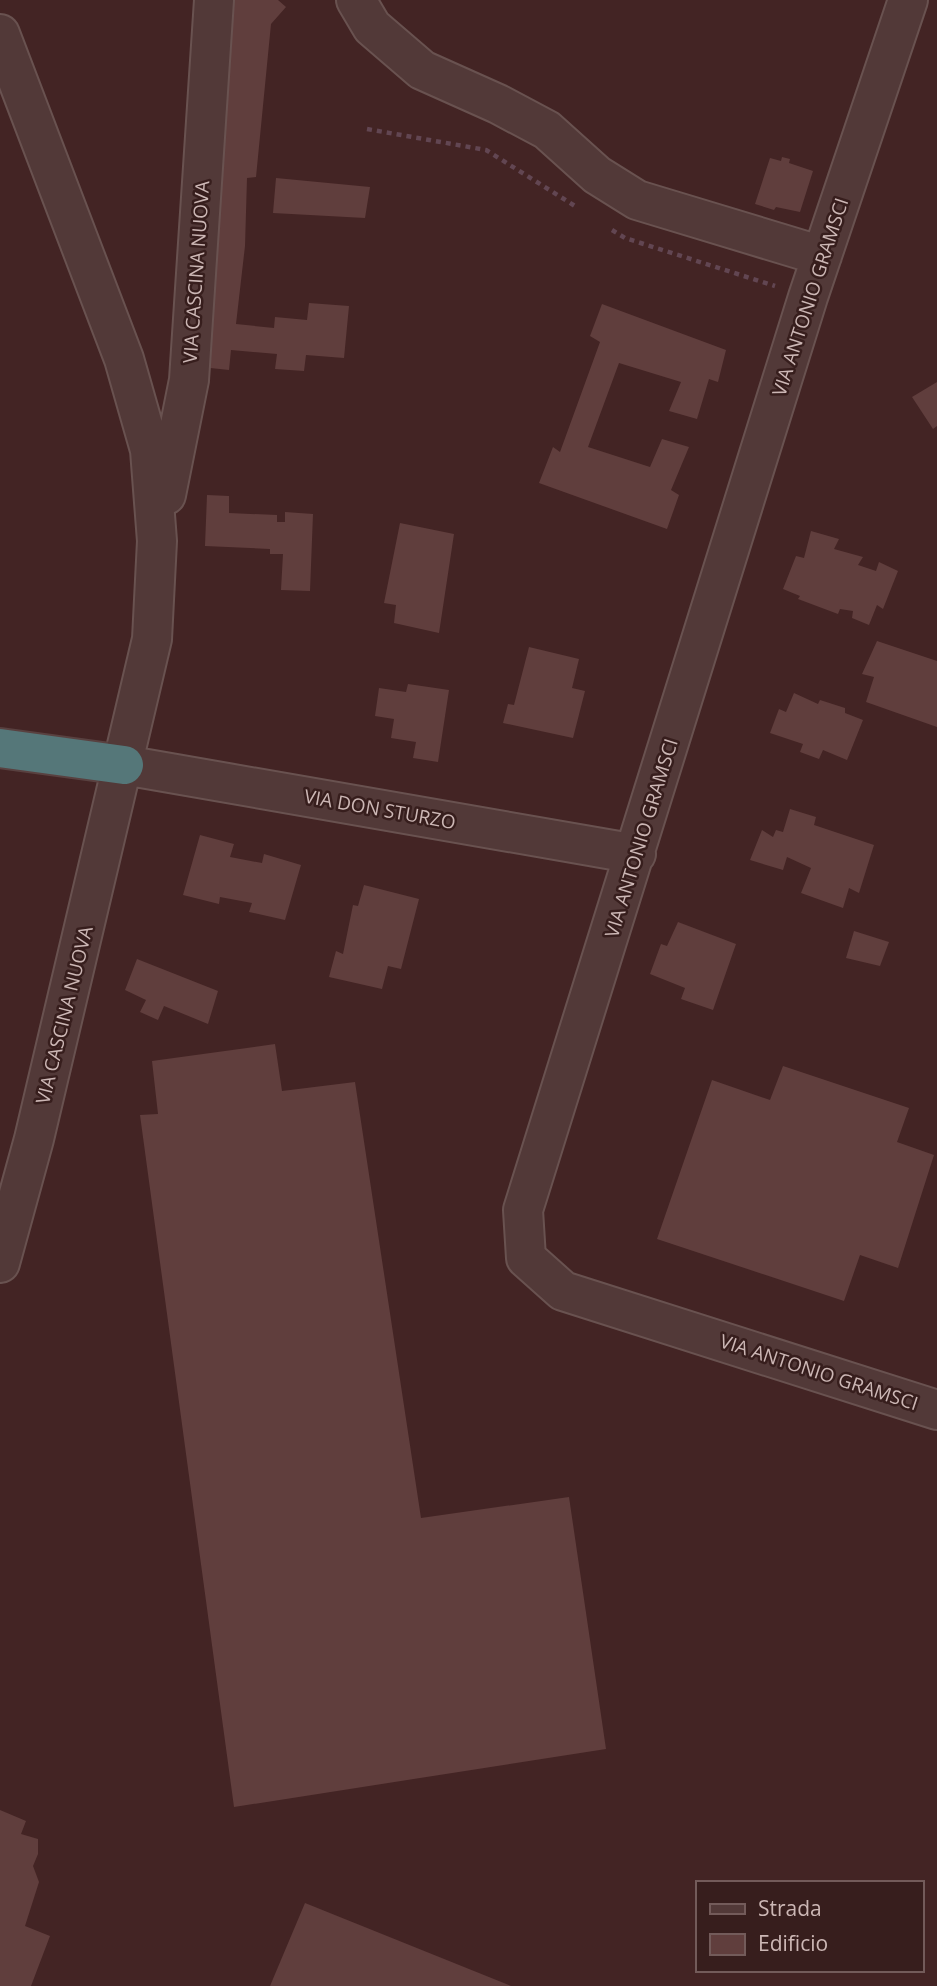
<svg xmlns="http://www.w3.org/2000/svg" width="937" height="1986" font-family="'Open Sans',sans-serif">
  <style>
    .building { fill: #603e3d }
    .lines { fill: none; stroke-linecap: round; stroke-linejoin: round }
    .minor-casing { stroke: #695250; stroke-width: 42 }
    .highway-casing { stroke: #594140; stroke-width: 42 }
    .path { stroke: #624652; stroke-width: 4.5; stroke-dasharray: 5 5; stroke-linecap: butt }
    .minor { stroke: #523938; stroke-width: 38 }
    .highway { stroke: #557779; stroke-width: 38 }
    .labels { text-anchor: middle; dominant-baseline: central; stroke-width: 5; stroke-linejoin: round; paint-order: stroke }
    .street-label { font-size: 19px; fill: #ccb7b5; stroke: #371e1d }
  </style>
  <rect width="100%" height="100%" fill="#432424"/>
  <!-- building -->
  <path class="building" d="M228,0h50l8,7 -15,17 -15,153 -9,1 -2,68 -9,78 38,4 1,-11 32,3 2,-17 40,3 -5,52 -38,-3 -2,16 -29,-2 2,-15 -46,-4 -2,20 -28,-3z
    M782,157l8,2 -1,4 24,8 -13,41 -24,-5 -2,3 -19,-6 15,-46 11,3z
    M276,178l94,9 -5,31 -92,-5z
    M602,304l124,46 -8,32 -9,-3 -12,40 -28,-8 12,-29 -62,-19 -31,84 62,20 12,-28 27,8 -18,43 8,5 -12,34 -128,-46 14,-36 7,5 40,-110 -10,-6z
    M937,382v44l-4,3 -21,-32z
    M207,495l22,1v17l48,2v7h8v-10l28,2 -3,77 -29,-1 2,-36h-13v-5l-65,-3z
    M400,523l54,11 -15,99 -45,-10 2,-18 -12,-2z
    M811,531l28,8 -5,10 29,8 -5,8 18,6 3,-9 19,9 -15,38 -6,-4 -8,20 -17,-7 1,-7 -13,-2 -2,5 -40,-15 2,-3 -17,-7 13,-33 8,2z
    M877,641l60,20v66l-71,-25 8,-25 -12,-3z
    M529,647l50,12 -7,29 13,3 -12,47 -70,-15 5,-19 6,1z
    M408,684l41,6 -11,72 -25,-4 3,-16 -25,-4 3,-19 -19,-3 4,-28 27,4z
    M794,693l24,11 2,-4 25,8v5l18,7 -16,40 -24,-10 -4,9 -19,-7 3,-8 -33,-11 9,-24 7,3z
    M790,809l26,8 -2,8 60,20 -15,48 -10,-5 -6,20 -42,-15 10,-25 -24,-11 -4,13 -33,-10 12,-30 11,7 3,-7 7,2z
    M200,835l34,9 -4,13 32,6 2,-9 37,11 -16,55 -36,-8 3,-9 -32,-6 -1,7 -36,-9z
    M364,885l55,14 -18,70 -13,-3 -6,23 -53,-12 7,-26 7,3 10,-49 5,1z
    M678,922l58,22 -23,66 -32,-11 4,-11 -35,-14 11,-30 6,2z
    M854,931l35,11 -9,24 -34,-8z
    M137,959l81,32 -10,33 -44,-18 -6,14 -18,-8 6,-12 -21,-10z
    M275,1044l7,47 73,-9 66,436 148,-21 37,252 -372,58 -94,-692 18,-1 -6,-53z
    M783,1066l126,42 -12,34 37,13 -36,113 -38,-13 -16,46 -187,-62 55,-159 58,20z
    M0,1810l26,11 -5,13 17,5v15l-5,12 6,16 -14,44 25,10 -19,50h-31z
    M305,1903l206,83h-241z"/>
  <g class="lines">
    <!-- minor casing -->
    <g class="minor-casing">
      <path id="minor" d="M356,0l16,27 50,43 76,34 49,26 50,45 40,25 185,56
        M908,0l-100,297 -285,913 3,48 37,33 374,119
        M0,34l124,325 26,91 7,91 -5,98 -118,500 -34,124
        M166,495l23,-115 25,-380
        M124,765l512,89"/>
    </g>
    <!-- highway casing -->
    <g class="highway-casing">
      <path id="highway" d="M0,748l124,17"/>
    </g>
    <!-- path -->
    <path class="path" d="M367,129l119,21 89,56
      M612,230l13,8 150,48"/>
    <!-- minor -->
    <use href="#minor" class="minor"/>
    <!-- highway -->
    <use href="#highway" class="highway"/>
  </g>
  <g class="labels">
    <!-- street labels -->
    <g class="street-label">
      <text transform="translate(196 272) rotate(-86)">VIA CASCINA NUOVA</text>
      <text transform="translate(810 297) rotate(-72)">VIA ANTONIO GRAMSCI</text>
      <text transform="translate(380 809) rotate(10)">VIA DON STURZO</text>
      <text transform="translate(641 838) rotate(-73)">VIA ANTONIO GRAMSCI</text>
      <text transform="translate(64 1015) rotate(-76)">VIA CASCINA NUOVA</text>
      <text transform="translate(819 1372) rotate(18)">VIA ANTONIO GRAMSCI</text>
    </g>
  </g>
  <!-- legend -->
  <rect x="696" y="1881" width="228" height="91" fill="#371e1d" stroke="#735b5a" stroke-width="2"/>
  <rect x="710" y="1904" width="35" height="10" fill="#523938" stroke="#735b5a" stroke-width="2"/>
  <text x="758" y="1916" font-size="21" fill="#ccb7b5">Strada</text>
  <rect x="710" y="1934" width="35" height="21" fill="#603e3d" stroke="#735b5a" stroke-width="2"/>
  <text x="758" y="1951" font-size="21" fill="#ccb7b5">Edificio</text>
</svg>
